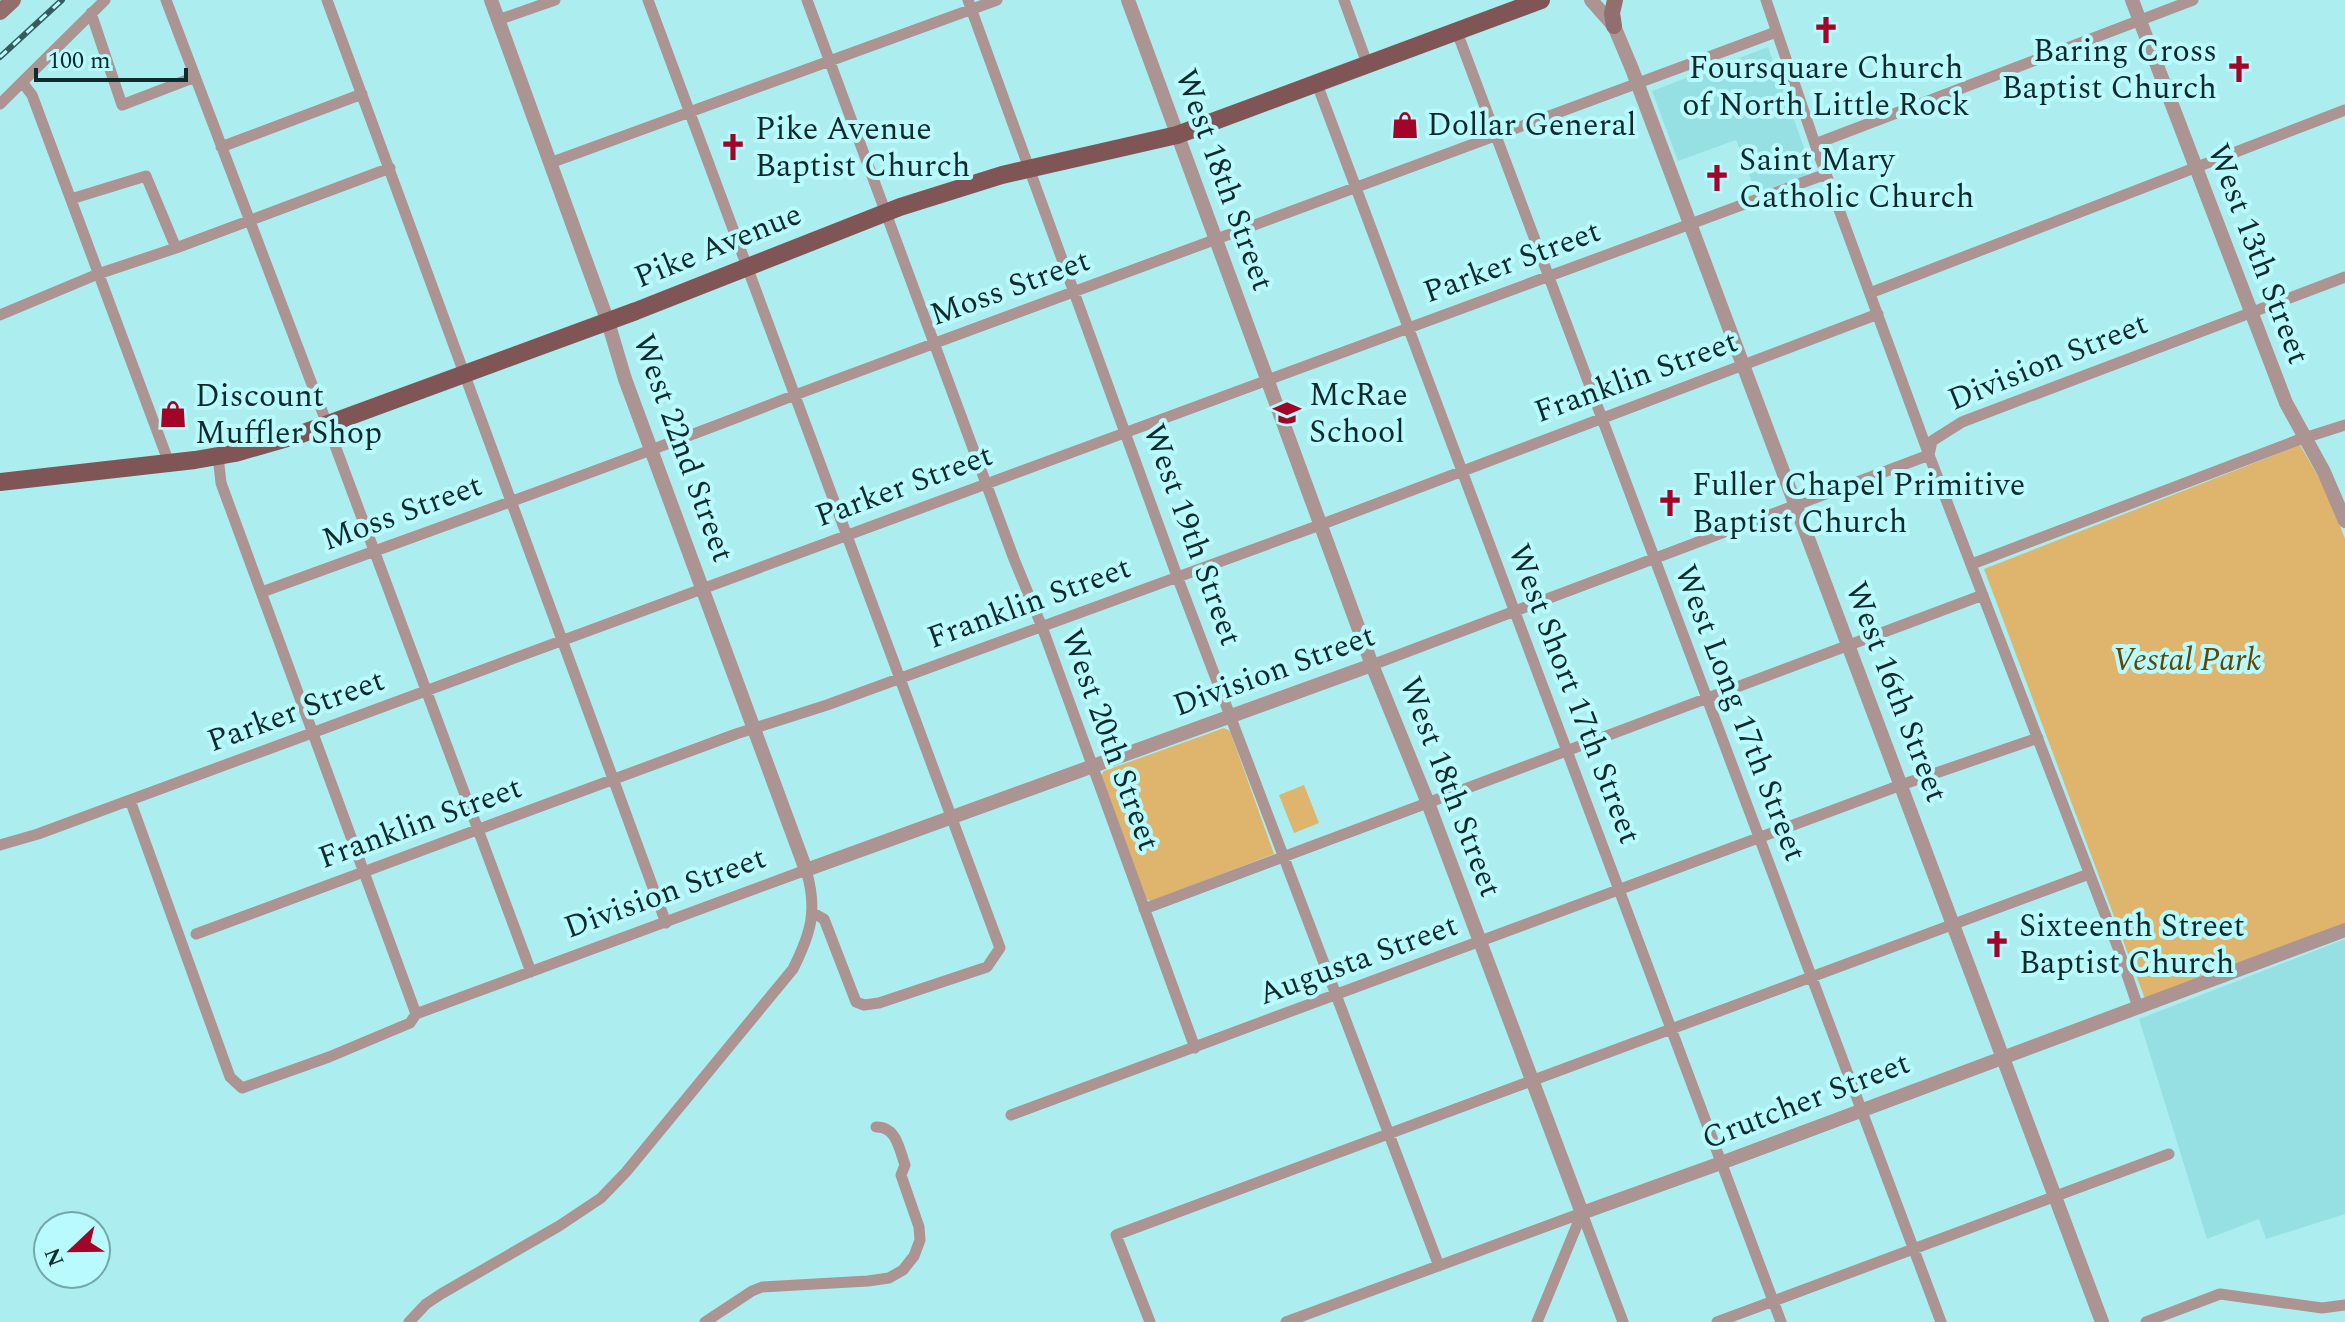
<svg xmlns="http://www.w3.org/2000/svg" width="2345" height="1322" font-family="Spectral,serif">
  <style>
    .built { fill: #96e0e4 }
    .green { fill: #dfb46c }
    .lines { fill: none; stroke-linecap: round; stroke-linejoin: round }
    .minor { stroke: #ac9493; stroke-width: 11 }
    .tertiary { stroke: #ac9493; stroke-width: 14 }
    .secondary { stroke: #926f6e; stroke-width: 16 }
    .primary { stroke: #7f5555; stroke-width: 18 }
    .rail-casing { stroke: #375b5c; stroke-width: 6 }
    .rail { stroke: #b9fafe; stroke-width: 3; stroke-dasharray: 9; stroke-linecap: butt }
    .labels { text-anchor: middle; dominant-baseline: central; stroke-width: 8; stroke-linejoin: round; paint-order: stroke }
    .poi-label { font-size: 32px; fill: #102b2c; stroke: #b9fafe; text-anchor: start }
    .street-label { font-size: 32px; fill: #102b2c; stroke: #b9fafe }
    .park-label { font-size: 32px; font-style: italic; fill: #644604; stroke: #b9fafe }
  </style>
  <rect width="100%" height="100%" fill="#acedf0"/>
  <!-- built -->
  <path class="built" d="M1768,47l45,126 -57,20 -20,-53 -58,21 -26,-70z
    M2345,939v275l-79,25 -7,-20 -52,20 -68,-220z"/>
  <!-- green -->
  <path class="green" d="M2300,445l26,45 19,49v385l-200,75 -161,-430z
    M1224,728l6,3 44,123 -123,47 -5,-2 -45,-123 3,-5z
    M1304,785l15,38 -25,10 -15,-38z"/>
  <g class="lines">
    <!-- minor -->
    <path class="minor" d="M166,0l161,424 204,548
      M327,0l339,923
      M648,0l352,948 -13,19 -108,36 -15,2 -8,-3 -32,-83 -11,-6
      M807,0l207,559 28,68 153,421
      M968,0l209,576 262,690
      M1344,0l24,66
      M1766,0l49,144 114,311 189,493 20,59
      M91,13l31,92 73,-28
      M498,20l57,-20
      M1457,32l484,1290
      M22,82l10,13 137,368
      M1317,84l464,1238
      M0,104l105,-104
      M1815,144l378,-144
      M221,147l141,-53
      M550,163l447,-163
      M71,199l75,-23 30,72
      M1870,293l475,-183
      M0,315l98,-41 78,-26 214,-80
      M218,456l3,27 195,531
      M1972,564l326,-124 47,-15
      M262,592c178,-65 357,-128 533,-197l981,-363
      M1372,665l557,-210 3,-14 30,-19 383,-145
      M130,800l100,277 12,11 87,-31 81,-34 6,-9 390,-144c12,40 5,63 -13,99l-167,203 -25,26 -42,28 -118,68 -15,10 -17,18
      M0,845l38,-11 1788,-660
      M1144,909l839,-314
      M196,934l540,-200 91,-29 493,-180 558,-211
      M1011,1115l890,-330 137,-47
      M1582,1213l41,109
      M705,1322l47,-31 10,-4 106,-6 21,-3 14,-8 11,-14 6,-16 -1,-13 -18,-52 4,-10c-6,-17 -9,-39 -29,-38
      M1150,1322l-34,-87 973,-361
      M1286,1322l296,-109
      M1537,1322l45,-109
      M1717,1322l452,-168
      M2146,1322l74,-28 102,14 23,-3"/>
    <!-- tertiary -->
    <path class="tertiary" d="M491,0l117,322 17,57 181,491 566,-205
      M1128,0l244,665 56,138 154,410 139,-50 624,-233
      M1591,0l23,26 18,43 470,1253
      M2132,0l154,403 38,69 21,49"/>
    <!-- secondary -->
    <path class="secondary" d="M0,12l13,-12
      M1614,26l-2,-13 3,-13"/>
    <!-- primary -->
    <path class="primary" d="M0,482l195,-22 40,-7 66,-19 335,-123 264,-104 102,-32 175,-40 364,-135"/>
    <!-- rail casing -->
    <g class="rail-casing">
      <path id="rail" d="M0,57l62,-57"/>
    </g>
    <!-- rail -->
    <use href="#rail" class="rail"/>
  </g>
  <!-- icons -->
  <defs>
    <g id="church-bare" transform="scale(2.16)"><path d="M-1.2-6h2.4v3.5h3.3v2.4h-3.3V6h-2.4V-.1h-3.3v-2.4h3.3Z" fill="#a30529" stroke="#b9fafe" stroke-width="2.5" paint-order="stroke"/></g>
    <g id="shop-bare" transform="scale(2.16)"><path d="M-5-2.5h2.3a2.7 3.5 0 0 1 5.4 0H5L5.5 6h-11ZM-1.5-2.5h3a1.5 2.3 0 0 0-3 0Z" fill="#a30529" stroke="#b9fafe" stroke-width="2.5" paint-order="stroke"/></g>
    <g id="school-bare" transform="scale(2.16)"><path d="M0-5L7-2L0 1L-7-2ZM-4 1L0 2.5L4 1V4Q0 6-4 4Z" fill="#a30529" stroke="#b9fafe" stroke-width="2.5" paint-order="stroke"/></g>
  </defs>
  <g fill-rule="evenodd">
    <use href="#church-bare" x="1826" y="30"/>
    <use href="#church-bare" x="2239" y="69"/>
    <use href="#shop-bare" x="1405" y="125"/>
    <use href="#church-bare" x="733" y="147"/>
    <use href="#church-bare" x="1717" y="178"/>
    <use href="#school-bare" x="1287" y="413"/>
    <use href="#shop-bare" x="173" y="414"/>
    <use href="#church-bare" x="1670" y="503"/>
    <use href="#church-bare" x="1997" y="944"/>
  </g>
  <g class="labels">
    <!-- poi labels -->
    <g class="poi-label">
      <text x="2217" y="51" text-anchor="end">Baring Cross<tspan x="2217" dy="37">Baptist Church</tspan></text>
      <text x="1826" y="68" text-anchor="middle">Foursquare Church<tspan x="1826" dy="37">of North Little Rock</tspan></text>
      <text x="1427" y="125">Dollar General</text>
      <text x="755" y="129">Pike Avenue<tspan x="755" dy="37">Baptist Church</tspan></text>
      <text x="1739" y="160">Saint Mary<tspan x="1739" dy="37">Catholic Church</tspan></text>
      <text x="1309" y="395">McRae<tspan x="1309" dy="37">School</tspan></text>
      <text x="195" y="396">Discount<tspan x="195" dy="37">Muffler Shop</tspan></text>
      <text x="1692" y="485">Fuller Chapel Primitive<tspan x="1692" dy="37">Baptist Church</tspan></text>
      <text x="2019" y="926">Sixteenth Street<tspan x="2019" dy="37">Baptist Church</tspan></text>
    </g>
    <!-- street labels -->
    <g class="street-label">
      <text transform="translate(1224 180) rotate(70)">West 18th Street</text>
      <text transform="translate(718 246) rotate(-22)">Pike Avenue</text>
      <text transform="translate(2258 254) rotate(69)">West 13th Street</text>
      <text transform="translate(1512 262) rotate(-20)">Parker Street</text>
      <text transform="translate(1010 288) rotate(-20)">Moss Street</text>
      <text transform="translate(2048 362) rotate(-22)">Division Street</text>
      <text transform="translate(1636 377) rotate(-20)">Franklin Street</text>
      <text transform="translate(683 448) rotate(70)">West 22nd Street</text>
      <text transform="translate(904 486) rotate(-20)">Parker Street</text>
      <text transform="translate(402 513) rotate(-20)">Moss Street</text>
      <text transform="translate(1192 535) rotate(70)">West 19th Street</text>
      <text transform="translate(1029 603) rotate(-20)">Franklin Street</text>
      <text transform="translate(1274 671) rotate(-20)">Division Street</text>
      <text transform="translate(1896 692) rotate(69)">West 16th Street</text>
      <text transform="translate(1574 694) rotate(69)">West Short 17th Street</text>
      <text transform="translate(296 711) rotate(-20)">Parker Street</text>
      <text transform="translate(1740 713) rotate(69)">West Long 17th Street</text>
      <text transform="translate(1110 740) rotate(70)">West 20th Street</text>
      <text transform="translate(1450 787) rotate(69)">West 18th Street</text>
      <text transform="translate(420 823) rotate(-20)">Franklin Street</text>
      <text transform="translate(665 893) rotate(-20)">Division Street</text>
      <text transform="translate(1358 960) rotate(-20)">Augusta Street</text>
      <text transform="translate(1806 1101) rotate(-21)">Crutcher Street</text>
    </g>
    <!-- park labels -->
    <g class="park-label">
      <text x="2187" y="660">Vestal Park</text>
    </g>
  </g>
  <!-- north arrow -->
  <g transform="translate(72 1250) rotate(248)"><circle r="38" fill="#b9fafe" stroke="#75a7aa" stroke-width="2"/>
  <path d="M0-6L14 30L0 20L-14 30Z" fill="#a30529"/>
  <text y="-12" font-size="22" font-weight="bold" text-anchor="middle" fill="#102b2c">N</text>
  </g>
  <!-- scale -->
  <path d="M36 68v12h150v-12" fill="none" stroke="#102b2c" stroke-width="4"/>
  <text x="48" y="68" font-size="24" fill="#102b2c" stroke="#b9fafe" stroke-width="6" paint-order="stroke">100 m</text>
</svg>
